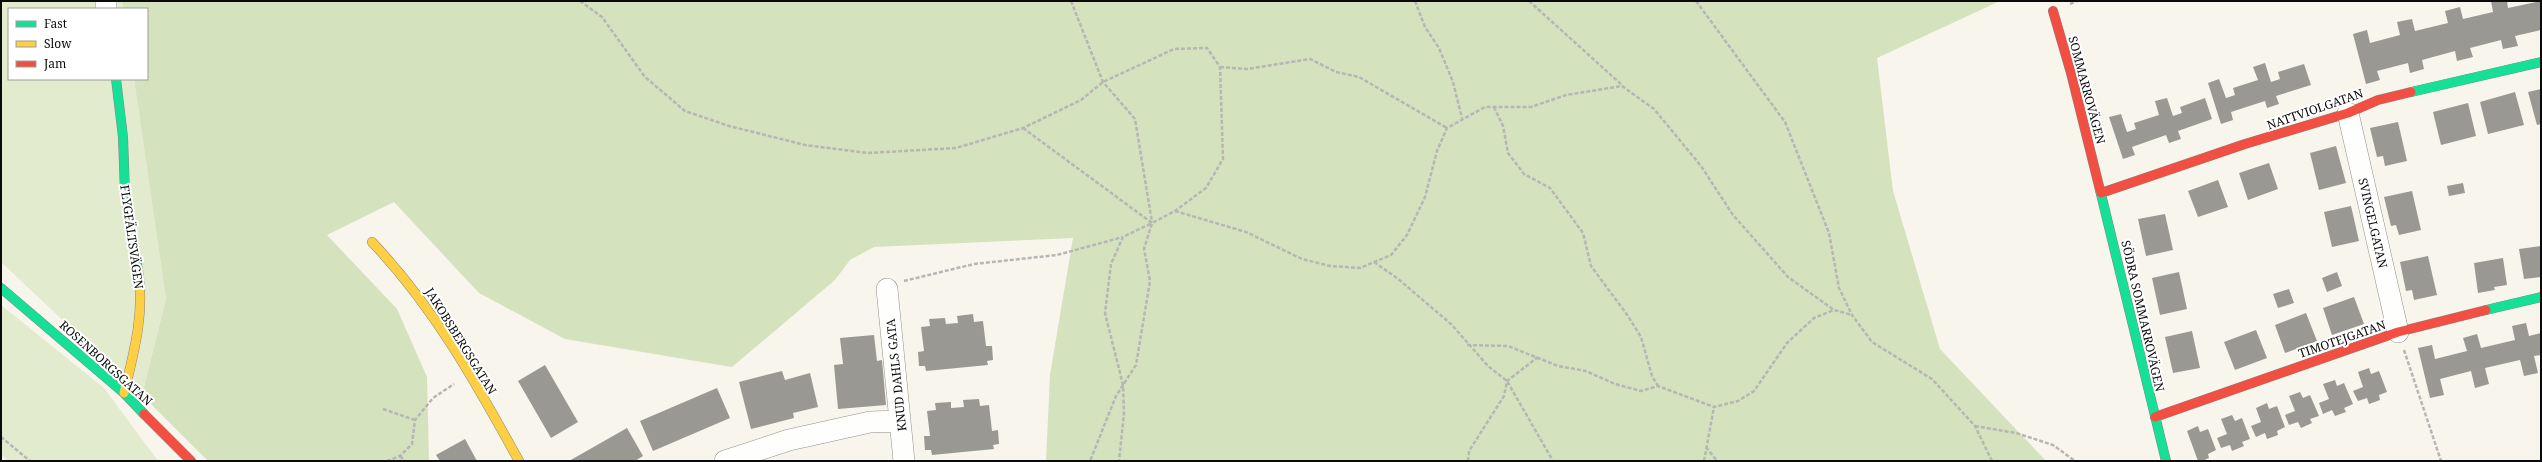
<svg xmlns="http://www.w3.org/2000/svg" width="2542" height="462" font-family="'Noto Serif',serif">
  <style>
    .green { fill: #e3ebcf }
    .forest { fill: #d4e2bd }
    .building { fill: #9a9893 }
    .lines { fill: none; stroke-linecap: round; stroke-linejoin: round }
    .street-casing { stroke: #91908c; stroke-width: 22 }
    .fast-casing { stroke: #888683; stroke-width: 10 }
    .slow-casing { stroke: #888683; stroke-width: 10 }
    .jam-casing { stroke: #888683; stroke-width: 10 }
    .path { stroke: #b7b6b5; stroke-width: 2.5; stroke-dasharray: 4 2; stroke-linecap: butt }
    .street { stroke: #fefefc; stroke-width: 21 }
    .fast { stroke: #16e098; stroke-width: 9 }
    .slow { stroke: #ffcf43; stroke-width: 9 }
    .jam { stroke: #f24e42; stroke-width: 9 }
    .labels { text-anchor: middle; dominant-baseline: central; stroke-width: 4; stroke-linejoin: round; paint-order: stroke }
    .street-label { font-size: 12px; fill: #0a0a0a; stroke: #fff }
  </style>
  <rect width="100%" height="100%" fill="#f8f5ed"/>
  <!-- green -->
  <path class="green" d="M1,1h121l1,8h-114v70h125l32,220 -24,96 -141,-133z
    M1,305l103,83 54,73h-150l-7,-6z"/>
  <!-- forest -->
  <path class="forest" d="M122,1h1878l-123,57 16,133 47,158 106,112h-1000l4,-86 23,-137 -199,9 -24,13 -15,20 -103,87 -167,-28 -86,-46 -85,-91 -67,33 70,74 30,68 2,84h-221l-66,-66 24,-96 -32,-220h13v-70h-24z"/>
  <!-- building -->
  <path class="building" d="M2491,1h16l1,7 33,-7v29l-26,6 3,10 -15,3 -2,-9 -31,8 3,9 -16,4 -2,-10 -33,9 2,9 -14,4 -2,-10 -31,8 3,9 -14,4 -13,-50 14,-4 3,13 30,-8 -3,-13 15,-3 3,12 33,-8 -3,-12 15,-4 3,12 30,-7z
    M2265,63l6,19 9,-3 -2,-7 26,-8 7,21 -35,11 3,8 -12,4 -2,-7 -34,11 2,8 -12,4 -13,-41 11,-4 7,19 9,-3 -2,-7 25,-8 -5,-13z
    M2541,89v35l-4,1 -9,-33z
    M2515,92l9,33 -36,9 -8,-32z
    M2167,98l6,18 9,-3 -2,-6 25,-9 7,21 -34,12 3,8 -12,4 -3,-8 -34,12 3,8 -12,4 -14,-42 12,-3 6,18 9,-3 -2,-6 25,-8 -4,-14z
    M2468,103l8,33 -35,9 -8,-33z
    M2398,122l9,39 -22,5 -2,-10 -6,1 -7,-29z
    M2336,146l10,37 -27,7 -9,-37z
    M2269,163l9,26 -30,11 -9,-27z
    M2218,180l10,27 -30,10 -10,-26z
    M2463,183l2,10 -16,3 -2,-10z
    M2412,191l9,39 -22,5 -3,-10 -5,1 -7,-29z
    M2351,206l8,35 -27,6 -8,-35z
    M2165,214l8,36 -27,6 -8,-37z
    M2541,246v31l-17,2 -5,-30z
    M2428,256l9,39 -23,5 -2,-10 -6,1 -6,-29z
    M2503,258l4,27 -13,2 1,3 -17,3 -4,-30z
    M2179,272l8,37 -27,6 -8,-37z
    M2337,272l5,14 -15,6 -5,-14z
    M2289,289l5,14 -16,5 -5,-14z
    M2354,297l10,27 -32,11 -9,-27z
    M2306,313l11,28 -32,12 -10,-28z
    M973,314l1,8 9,-1 3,25h6l1,14 -6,1 1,4 -62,6 -1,-5h-6l-1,-14 6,-1 -3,-24 9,-1 -1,-7 16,-1 1,6 12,-1 -1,-7z
    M2526,323l3,13 12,-3v22l-7,1 4,17 -14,3 -4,-16 -35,8 4,16 -14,4 -4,-17 -31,8 4,16 -14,3 -12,-50 14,-3 3,14 32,-8 -4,-13 14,-4 4,14 34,-8 -3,-14z
    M2256,330l11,28 -32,12 -11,-28z
    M2192,331l8,37 -27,5 -8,-36z
    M874,335l3,26 5,-1 4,45 -48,4 -4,-44 9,-1 -3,-26z
    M545,365l33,57 -27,16 -33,-57z
    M2369,368l2,6 8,-3 8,21 -8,3 1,5 -11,4 -2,-6 -9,3 -5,-10 10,-4 -5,-15z
    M782,371l3,9 25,-7 8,34 -25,6 1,5 -43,11 -12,-47z
    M2335,380l2,6 7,-3 9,21 -9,4 2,4 -11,4 -3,-6 -9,4 -4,-11 10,-4 -6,-15z
    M717,388l13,30 -77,33 -13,-30z
    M2300,392l3,6 7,-3 9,21 -9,3 2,4 -11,5 -3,-6 -9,3 -4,-10 10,-4 -6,-15z
    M979,399l1,7 9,-1 3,26 6,-1 1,14 -6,1 1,4 -62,6 -1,-5h-6l-1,-14h6l-3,-25 9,-1 -1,-7 16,-1v6l13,-1 -1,-7z
    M2267,403l2,6 8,-3 8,21 -8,4 1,4 -11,4 -2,-6 -9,4 -5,-11 10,-4 -5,-14z
    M2232,415l3,6 7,-3 8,21 -8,3 2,4 -12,5 -2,-6 -9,3 -4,-10 10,-4 -6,-15z
    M2198,426l2,6 8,-3 8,21 -8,4 1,4 -7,3h-4l-11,-30z
    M627,428l16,28 -8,5h-66z
    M465,439l12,22h-37l-4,-6z"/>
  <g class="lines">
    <!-- street casing -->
    <g class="street-casing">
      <path id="street" d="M106,1v8
        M2348,113l50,219
        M887,289l17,172
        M725,461l64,-21 81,-18 30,-1"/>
    </g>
    <!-- fast casing -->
    <g class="fast-casing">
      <path id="fast" d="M116,79l7,58 2,56 13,77
        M2411,92l130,-30
        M2100,190l66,271
        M1,288l123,105 20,21
        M2486,310l55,-13"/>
    </g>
    <!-- slow casing -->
    <g class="slow-casing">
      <path id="slow" d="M372,242c62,65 104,141 147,219
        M124,393c10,-41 21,-80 14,-123"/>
    </g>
    <!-- jam casing -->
    <g class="jam-casing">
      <path id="jam" d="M2053,11l18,62 29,117
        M2101,193l144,-49 103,-31 30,-13 33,-8
        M144,414l47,47
        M2155,417l243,-85 88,-22"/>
    </g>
    <!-- path -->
    <path class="path" d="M580,1l22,16 43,60 40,34 44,15 76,19 63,8 88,-5 67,-20 58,-28 22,-18 71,-33 33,-1 13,19 3,92 -17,29 -31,23 -23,12 -8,26 6,32 -14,84 -20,31 -26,65
      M1071,1l32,81 32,37 17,103
      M1415,1l10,26 14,21 14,34 9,36
      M1529,1l93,84
      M1696,1l89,121 44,111 10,55 13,27 20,27 60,37 43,47 17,35
      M2070,4l7,-3
      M1220,67l27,2 63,-10 26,13 23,5 88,51
      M1494,107l9,19 5,27 16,21 26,14 33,45 8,33 37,50 13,21 11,39 6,10
      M1023,128l129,95 -29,14 -12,27 -6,49 18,72 1,28 -5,48
      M1175,211l71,21 56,27 28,7 30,2 31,-13 16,-20 18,-38 12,-46 10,-23 38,-21h46l35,-12 56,-9 32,23 47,57 32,49 55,62 46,33 18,5
      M1374,262l23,16 54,46 37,42 19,15 46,80
      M904,281l70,-17 83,-9 66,-18
      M1467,345l41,1 50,20 28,5 29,13 26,7 17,-5 56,21 24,-6 16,-10 33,-48 27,-25 20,-8
      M2404,350l37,111
      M383,409l32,11
      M1975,426l41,7 37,12 22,16
      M1,437l29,24
      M1706,447l11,14
      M400,456l5,5
      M387,461l13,-5 12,-12 3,-24 18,-22 21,-14
      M1468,461l1,-10 35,-55 3,-15 31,-24
      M1704,461l10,-54"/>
    <!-- street -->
    <use href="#street" class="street"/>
    <!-- fast -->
    <use href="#fast" class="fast"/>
    <!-- slow -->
    <use href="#slow" class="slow"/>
    <!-- jam -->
    <use href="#jam" class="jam"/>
  </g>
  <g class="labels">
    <!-- street labels -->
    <g class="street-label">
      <text transform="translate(2087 90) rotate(75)">SOMMARROVÄGEN</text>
      <text transform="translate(2315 109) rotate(-19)">NATTVIOLGATAN</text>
      <text transform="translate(2373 223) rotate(77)">SVINGELGATAN</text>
      <text transform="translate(132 237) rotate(82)">FLYGFÄLTSVÄGEN</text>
      <text transform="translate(2143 316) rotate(77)">SÖDRA SOMMARROVÄGEN</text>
      <text transform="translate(2342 339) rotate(-19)">TIMOTEJGATAN</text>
      <text transform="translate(461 341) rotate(58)">JAKOBSBERGSGATAN</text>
      <text transform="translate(106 363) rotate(42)">ROSENBORGSGATAN</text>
      <text transform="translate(896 375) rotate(-96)">KNUD DAHLS GATA</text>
    </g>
  </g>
  <!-- border -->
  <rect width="2542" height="462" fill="none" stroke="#0a0a0a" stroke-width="4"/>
  <!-- legend -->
  <rect x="8" y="8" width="140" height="72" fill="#ffffff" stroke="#9d9d9d"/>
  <rect x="16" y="21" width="20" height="6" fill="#16e098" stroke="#9d9d9d"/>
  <text x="44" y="28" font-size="12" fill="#0a0a0a">Fast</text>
  <rect x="16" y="41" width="20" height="6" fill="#ffcf43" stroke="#9d9d9d"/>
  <text x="44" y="48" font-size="12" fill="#0a0a0a">Slow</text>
  <rect x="16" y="61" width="20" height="6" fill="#f24e42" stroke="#9d9d9d"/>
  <text x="44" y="68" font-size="12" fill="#0a0a0a">Jam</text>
</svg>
